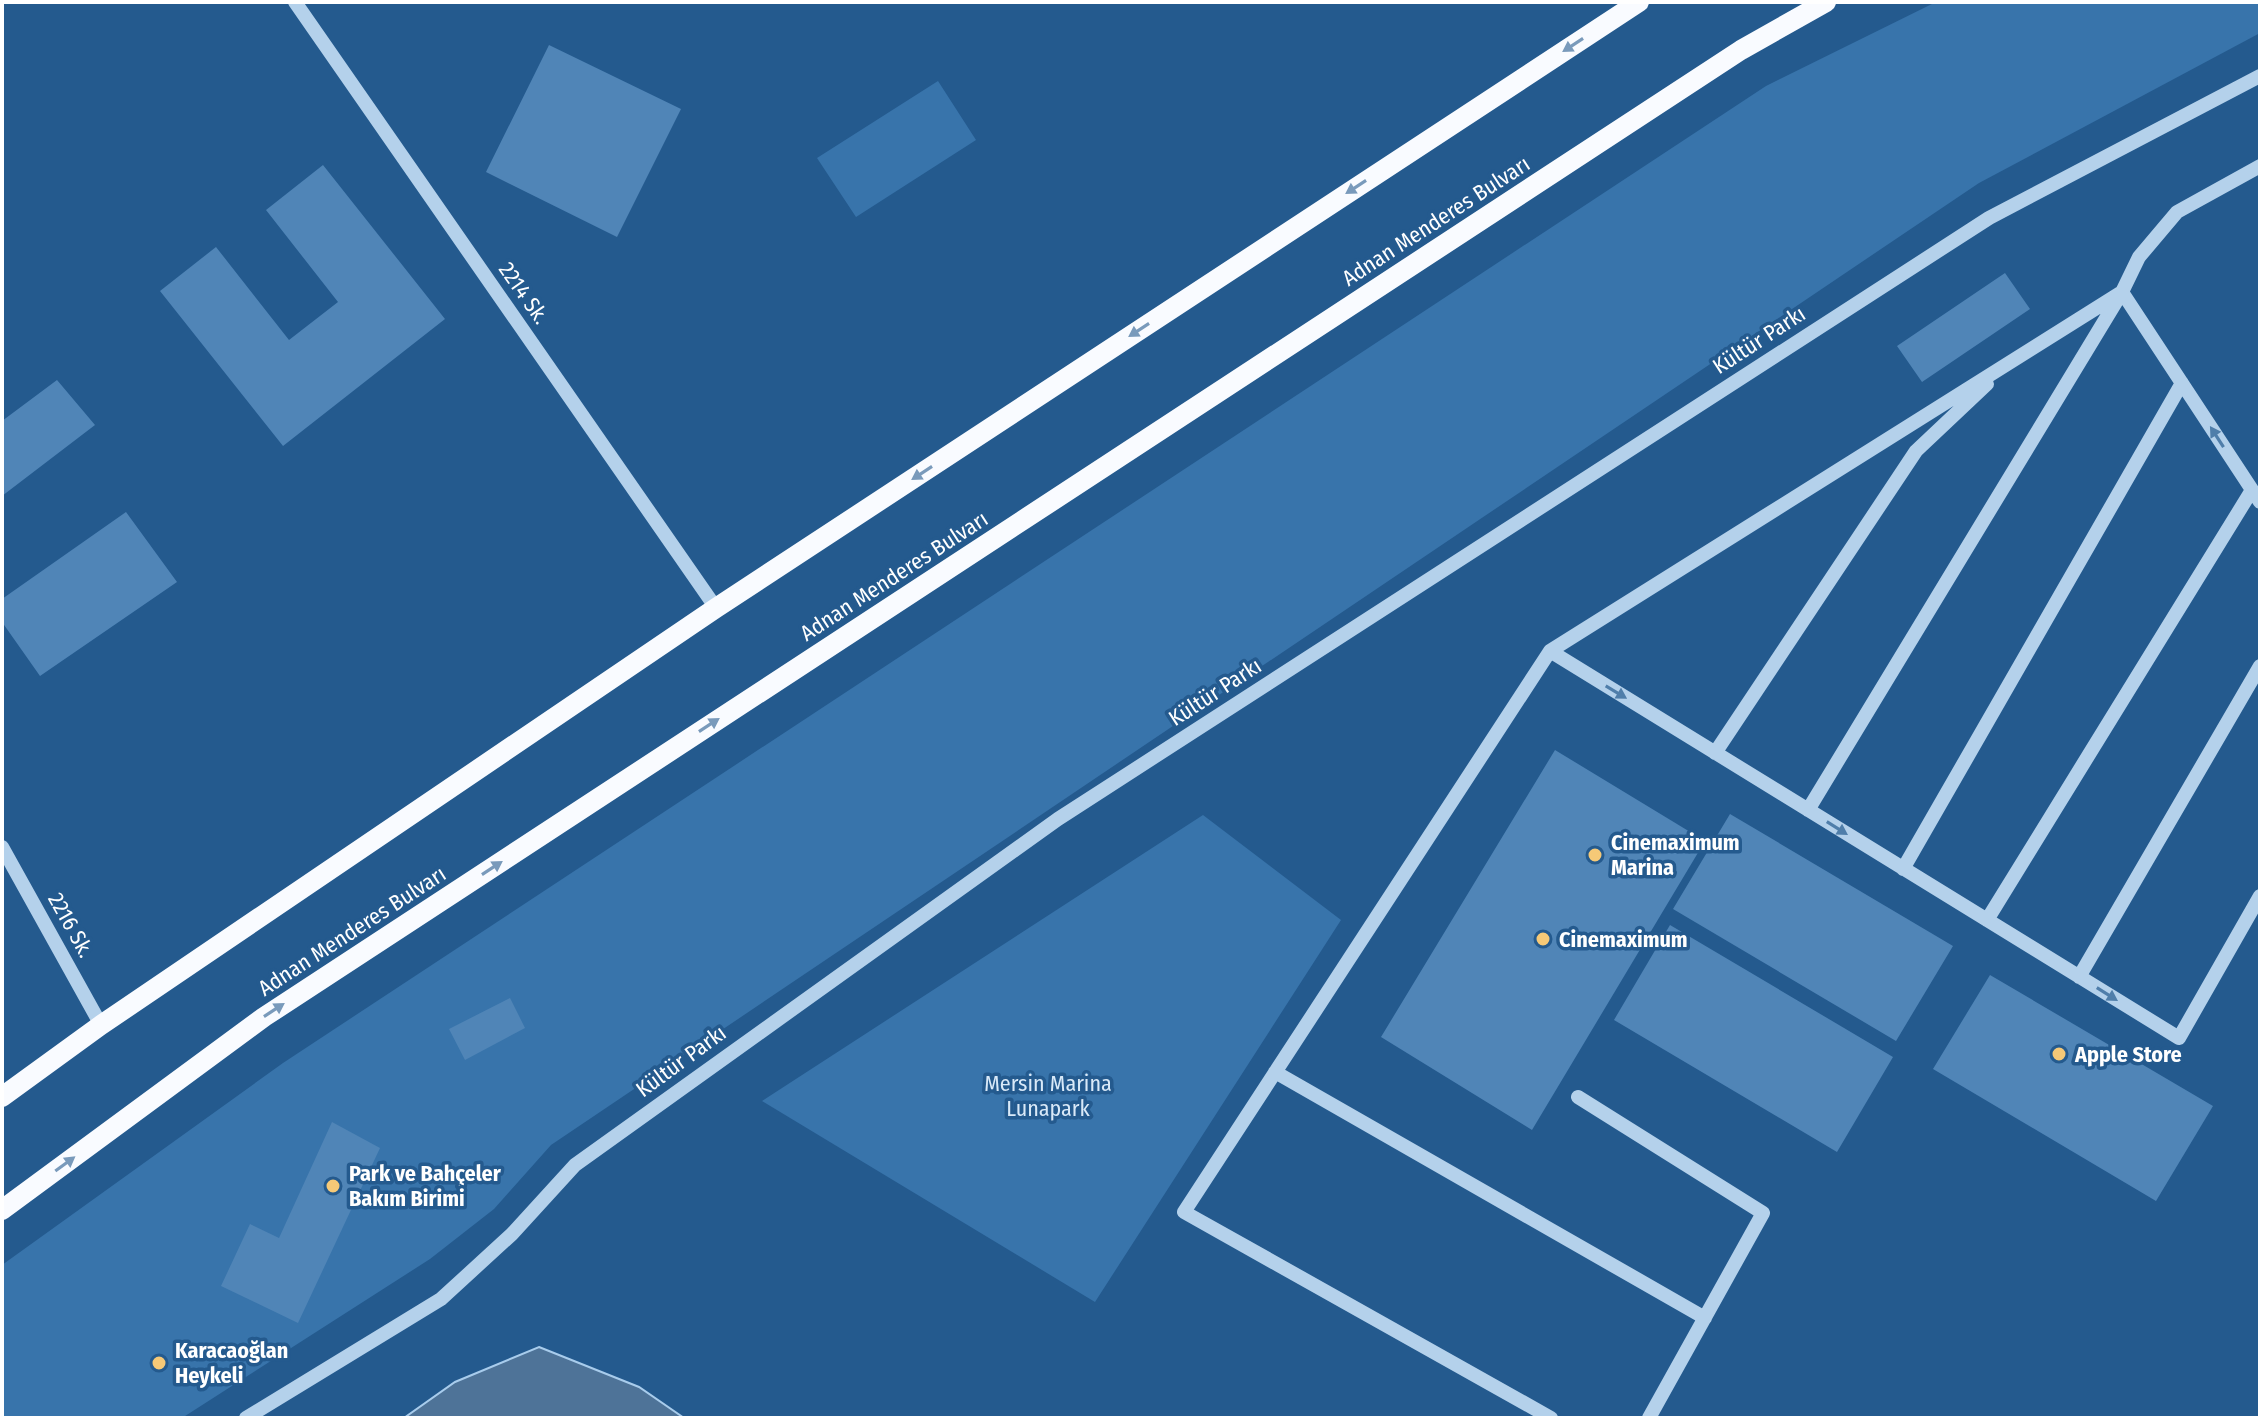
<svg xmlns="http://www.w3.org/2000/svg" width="2262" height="1420" font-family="'Fira Sans Condensed',sans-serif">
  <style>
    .green { fill: #3874ab }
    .water { fill: #4e7398; stroke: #a8ccec; stroke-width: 2 }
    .building { fill: #5085b7 }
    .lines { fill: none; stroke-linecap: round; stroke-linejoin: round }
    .minor { stroke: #b4d1eb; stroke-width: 14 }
    .major { stroke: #f9fbff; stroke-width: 20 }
    .oneway { fill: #799abb }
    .oneway2 { fill: #4f7eaa }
    .poi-dot { fill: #f6c977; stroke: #245a8e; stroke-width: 3 }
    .labels { text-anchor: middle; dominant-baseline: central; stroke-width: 7; stroke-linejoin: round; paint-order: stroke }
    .street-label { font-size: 22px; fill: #fff; stroke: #245a8e }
    .poi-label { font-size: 22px; font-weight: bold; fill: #fff; stroke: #245a8e; text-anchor: start }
    .park-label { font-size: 22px; fill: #d9e9f8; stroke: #245a8e }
  </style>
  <rect width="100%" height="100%" fill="#245a8e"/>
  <!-- green -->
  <path class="green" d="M1936,2h324v31l-281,150 -1428,962 -57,64 -64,50 -248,159h-180v-153l281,-202 1483,-977z
    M938,81l38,59 -120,77 -39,-59z
    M1203,815l138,105 -246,382 -333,-201z"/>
  <!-- water -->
  <path class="water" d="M539,1347l100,40 45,31h-280l51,-36z"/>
  <!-- building -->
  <path class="building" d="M549,45l132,64 -64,128 -131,-65z
    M323,165l122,154 -162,127 -123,-155 56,-44 73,93 49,-38 -72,-92z
    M2005,273l25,36 -108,73 -25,-36z
    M57,380l38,45 -93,71v-75z
    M126,512l51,70 -137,94 -38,-54v-23z
    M1555,750l150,91 -173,289 -151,-93z
    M1730,814l223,132 -57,95 -223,-132z
    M1670,925l223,132 -56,95 -223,-132z
    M1990,975l223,131 -57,95 -223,-132z
    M510,998l15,30 -60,32 -16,-31z
    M332,1122l48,26 -82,175 -77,-37 29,-62 29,14z"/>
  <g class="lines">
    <!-- minor -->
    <path class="minor" d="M295,2l421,606
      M1550,651l629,387 81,-142
      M1715,753l201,-302 71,-67
      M1808,810l314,-518 138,210
      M2,847l99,178
      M1903,869l279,-486
      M1987,920l265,-430
      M2079,977l181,-311
      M1275,1072l430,246
      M1578,1097l185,116 -114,205
      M246,1418l195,-119 71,-65 63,-69 483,-346 931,-601 271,-142
      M1551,1418l-367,-206 366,-561 572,-359 17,-35 38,-45 83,-46"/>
    <!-- major -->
    <path class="major" d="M2,1097l99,-72 615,-417 923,-606
      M2,1210l262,-193 1477,-967 85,-48"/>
  </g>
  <!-- one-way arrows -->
  <defs><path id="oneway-solid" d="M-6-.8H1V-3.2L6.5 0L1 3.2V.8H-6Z" transform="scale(2)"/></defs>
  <g class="oneway">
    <use href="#oneway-solid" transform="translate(1573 45) rotate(147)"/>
    <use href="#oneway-solid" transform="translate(1356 187) rotate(147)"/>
    <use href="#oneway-solid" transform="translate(1139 330) rotate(147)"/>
    <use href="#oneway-solid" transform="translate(922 473) rotate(147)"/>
    <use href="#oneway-solid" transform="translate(709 725) rotate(-33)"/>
    <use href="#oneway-solid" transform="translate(492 868) rotate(-33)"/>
    <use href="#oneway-solid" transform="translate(274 1010) rotate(-33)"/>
    <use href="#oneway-solid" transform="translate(65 1164) rotate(-36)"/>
  </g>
  <g class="oneway2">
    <use href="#oneway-solid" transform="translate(2217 437) rotate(-123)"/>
    <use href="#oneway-solid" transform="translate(1616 692) rotate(31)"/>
    <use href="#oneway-solid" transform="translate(1837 828) rotate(32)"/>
    <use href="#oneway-solid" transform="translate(2107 994) rotate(32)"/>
  </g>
  <!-- markers -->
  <g class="poi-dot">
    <circle cx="1595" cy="855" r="8"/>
    <circle cx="1543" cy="939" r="8"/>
    <circle cx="2059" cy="1054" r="8"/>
    <circle cx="333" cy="1186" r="8"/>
    <circle cx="159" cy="1363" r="8"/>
  </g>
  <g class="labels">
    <!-- street labels -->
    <g class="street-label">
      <text transform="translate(1436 221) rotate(-33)">Adnan Menderes Bulvarı</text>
      <text transform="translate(524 293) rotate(55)">2214 Sk.</text>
      <text transform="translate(1759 340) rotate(-33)">Kültür Parkı</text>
      <text transform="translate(894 576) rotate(-33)">Adnan Menderes Bulvarı</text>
      <text transform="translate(1215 692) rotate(-33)">Kültür Parkı</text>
      <text transform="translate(71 925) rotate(61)">2216 Sk.</text>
      <text transform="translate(352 931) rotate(-33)">Adnan Menderes Bulvarı</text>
      <text transform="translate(681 1061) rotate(-36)">Kültür Parkı</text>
    </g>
    <!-- poi labels -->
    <g class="poi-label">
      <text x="1611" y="842">Cinemaximum<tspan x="1611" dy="25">Marina</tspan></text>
      <text x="1559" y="939">Cinemaximum</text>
      <text x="2075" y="1054">Apple Store</text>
      <text x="349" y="1173">Park ve Bahçeler<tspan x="349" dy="25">Bakım Birimi</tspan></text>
      <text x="175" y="1350">Karacaoğlan<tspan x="175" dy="25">Heykeli</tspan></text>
    </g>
    <!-- park labels -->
    <g class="park-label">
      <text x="1048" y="1083">Mersin Marina<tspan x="1048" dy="25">Lunapark</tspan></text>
    </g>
  </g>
  <!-- border -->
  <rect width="2262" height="1420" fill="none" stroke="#ffffff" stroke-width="8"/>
</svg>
